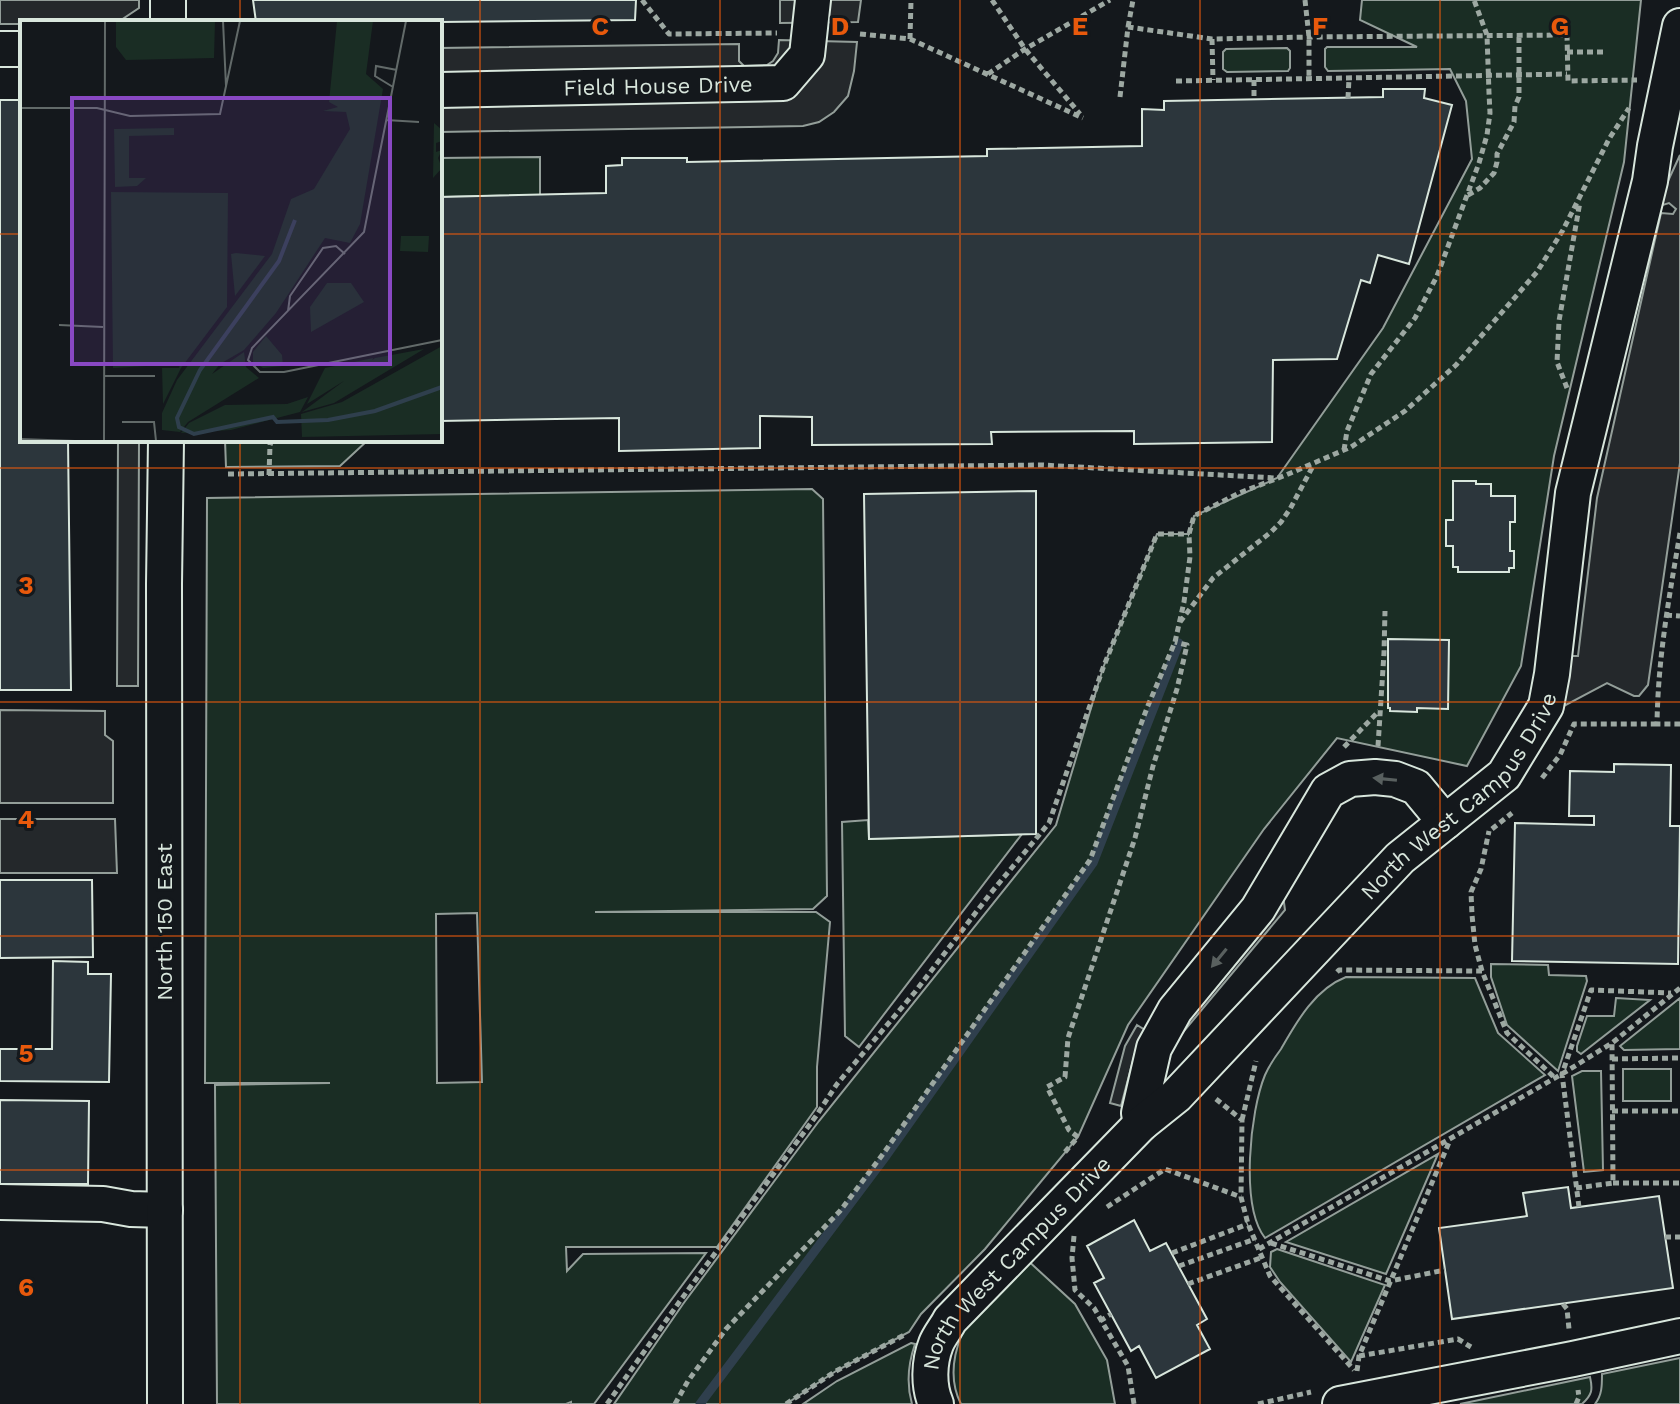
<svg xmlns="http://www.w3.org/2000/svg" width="1680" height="1404" font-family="'Work Sans',sans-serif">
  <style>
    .green { fill: #1a2d24; stroke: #939e99; stroke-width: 2; fill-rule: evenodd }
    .parking { fill: #24282b; stroke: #939e99; stroke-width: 2 }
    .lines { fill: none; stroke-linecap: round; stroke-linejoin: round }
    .stream { stroke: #2f3f4d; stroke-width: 9 }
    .building { fill: #2c363c; stroke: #d8e6dc; stroke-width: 2 }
    .minor-casing { stroke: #d8e6dc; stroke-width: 38 }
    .path { stroke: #9da8a2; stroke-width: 5; stroke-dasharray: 6 4; stroke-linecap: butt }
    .minor { stroke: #14181c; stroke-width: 34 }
    .oneway { fill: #59605f }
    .grid { fill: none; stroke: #e8590c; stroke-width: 2; stroke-opacity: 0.55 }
    .labels { text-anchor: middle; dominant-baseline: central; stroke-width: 6; stroke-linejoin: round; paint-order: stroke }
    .street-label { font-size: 22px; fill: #d8e6dc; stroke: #14181c }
    .inset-river { fill: none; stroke: #2f3f4d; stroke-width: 4 }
    .inset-road { fill: none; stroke: #626a69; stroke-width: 2 }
    .view { fill: #8948c3; fill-opacity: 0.15; stroke: #8948c3; stroke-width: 4 }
    .inset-edge { fill: none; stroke: #d8e6dc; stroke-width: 4 }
    .grid-label { font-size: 26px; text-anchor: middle; font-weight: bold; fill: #e8590c; stroke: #14181c; stroke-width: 6; stroke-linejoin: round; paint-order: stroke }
  </style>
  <rect width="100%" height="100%" fill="#14181c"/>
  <!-- green -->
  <path class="green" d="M1362,0h279l-17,162 -70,294 -33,210 -54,100 -130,-28 -73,91 -136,196 -50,112 -93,112 -64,65 -12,18 -73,39 -50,33h-172l69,-100 136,-183 237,-296 47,-157 54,-134h32l5,-18 83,-38 106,-150 89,-169 -6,-58 -16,-32 -122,2 -3,-4v-18l2,-2h90l-57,-27z
    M1287,48l3,3v17l-2,3 -61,1 -4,-3v-17l3,-3z
    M540,157v38l-100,2v-39z
    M225,440h143l-28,26 -114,1z
    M812,489l11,10 4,397 -14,13 -218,3h221l14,10 -13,145v40l-100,140h-151l1,24 16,-17 123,-1 -112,151h-23v-2l-5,2h-349l-2,-319 115,-2h-125l2,-585zM477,913l5,169 -45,1 -1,-169z
    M868,820l1,19 153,-5 -163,213 -14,-11 -3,-214z
    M1491,964l57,1 1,10 37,1 1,5 -29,90 -51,-46 -16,-48z
    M1346,977l129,1 23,55 47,42 -280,163c-25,-32 -15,-127 0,-163 4,-9 10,-18 16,-26 16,-28 34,-60 65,-72z
    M1616,998l34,2 -69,54 -4,-3v-5l10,-30h27z
    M1680,998v51l-56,1 -4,-4z
    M1623,1069h48v32h-48z
    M1582,1071h19l2,99 -19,2 -12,-96z
    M1438,1154l-52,120 -100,-32z
    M1277,1249l108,36 -34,77 -71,-80 -10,-15 1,-15z
    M1024,1257l51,47 32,56 8,44h-154c-16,-31 -4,-68 15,-95 14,-19 33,-35 48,-52z
    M911,1343l4,1c-7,20 -9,39 -3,60h-109l34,-23z
    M1680,1358v46h-85c7,-9 7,-18 7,-30z
    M1590,1377c3,13 2,18 -8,27h-122z"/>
  <!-- parking -->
  <path class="parking" d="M0,0h139v8l-21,14h-96v2h-22z
    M780,0h81l-3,22 -78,1z
    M779,40l78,2 -3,29 -6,25 -14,16 -15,10 -16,4 -363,6v-84l299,-4v17l5,5 23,-1 6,-4 5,-8z
    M1680,155v308l-32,222 -9,11h-5l-27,-13 -43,23 7,-50h7l19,-158 64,-285 12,1 3,-5 -7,-6 -13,4z
    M118,440h21l-1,246h-21z
    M0,710l105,1v24l8,6v62h-113z
    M0,819h115l2,54h-117z
    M1281,881l4,29 -111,133 21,-39z
    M1137,1025l8,5 -9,19 -15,57 -11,-3 15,-57z"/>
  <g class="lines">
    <!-- stream -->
    <path class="stream" d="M700,1404l186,-248 207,-293 86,-220"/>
  </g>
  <!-- building -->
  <path class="building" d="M253,0h383l-1,20 -195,2h-184z
    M1383,89h42l-1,9 28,7 -43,159 -31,-9 -8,28 -9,-3 -24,79 -64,1 -1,82 -138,2v-13l-143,1 1,12 -180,1v-28l-52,-1v32l-141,3v-33l-179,3v-224l166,-4v-27l16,-1v-7h65v4l300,-6v-7l155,-3v-37l22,1v-9l219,-4z
    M0,100h22v340h46l3,250h-71z
    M1453,481h23v3h15v12h24v26h-5v29h4v17h-5v4h-51v-5h-5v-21h-7v-26h7z
    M1036,491v343l-167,5 -5,-345z
    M1388,639l61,1 -1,69 -31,-1v4l-27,-1v-3h-2z
    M1614,764l57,1 -1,61h10l-2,138 -166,-3 3,-138 79,2v-9h-25l1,-45 44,1z
    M0,880h92l1,77 -93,1z
    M53,961l35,1v12h23l-2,108 -109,-1v-32h52z
    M0,1100l89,1 -1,83h-88z
    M1568,1187l3,21 88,-12 14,92 -221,31 -13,-91 88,-12 -4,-23z
    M1134,1220l16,31 16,-8 41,76 -10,6 13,24 -54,29 -17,-32 -8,5 -37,-68 10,-5 -17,-32z"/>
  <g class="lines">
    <!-- minor casing -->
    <g class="minor-casing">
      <g id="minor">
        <path d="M168,22v-22"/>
        <path d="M0,49h22"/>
        <path id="s1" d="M440,90l343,-7 24,-28 6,-55"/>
        <path d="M1141,1124l-2,-11 15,-65 21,-38 83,-101 70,-118 22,-12 25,-2 20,2 21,8 29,35"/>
        <path d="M0,1202l103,2 28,5 34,1"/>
        <path d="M165,1404l-1,-820 2,-144"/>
        <path id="s2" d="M936,1404c-8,-18 -7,-42 0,-60 3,-8 10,-16 14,-24l191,-196 35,-28 224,-238 104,-83 42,-69 6,-32 21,-181 77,-312 5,-35 25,-120"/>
        <path d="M1340,1404l233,-45 107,-23"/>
      </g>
    </g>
    <!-- path -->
    <path class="path" d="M642,0l27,34 108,-1
      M992,0l33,49 55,65
      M1305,0l4,37v42
      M1128,27l5,-27
      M860,34l50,5 173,79
      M910,39l1,-39
      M1212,39l1,41
      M1567,52h40
      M988,74l37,-25 85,-49
      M1254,80v20
      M1176,81l391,-7
      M1120,97l8,-70 84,12 97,-2 258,-2 1,46 69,-1
      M1348,98l1,-20
      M1468,195l12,-7 14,-15 3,-11v-8l17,-32 1,-16 4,-9v-62
      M1567,388l-10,-26 2,-41 21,-119
      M1344,450l3,-19 24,-57 44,-56 22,-42 42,-113 8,-28 3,-22 -1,-20 -2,-58 -13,-35
      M228,474l814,-9 233,13
      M269,475l1,-30 2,-5
      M1680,533c-11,65 -22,124 -23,191h23
      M1666,615l14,1
      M1180,622l33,-44 58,-46 10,-10 9,-13 24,-45
      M1378,746l6,-93 1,-42
      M1344,747l35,-36
      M1542,778l18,-23 14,-31h83
      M1492,829l20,-16
      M1679,913h1
      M1482,971l-7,-26 -3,-30 -1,-23 10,-23 8,-38
      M1337,972l2,-2 143,1 25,62 48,45
      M1612,1059l68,-1
      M1216,1099l26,21 -1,77 7,27 22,52 84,94
      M1612,1111h68
      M1242,1120l14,-59
      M1065,1152l13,-15 -9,-7 -22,-43 18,-10 3,-39 67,-200 18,-72 24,-77 10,-44 -12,-3
      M1613,1183h67
      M1576,1188l37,-5 -1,-140
      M1107,1207l58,-38 76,28
      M1579,1207l-17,-133 29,-84 80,3
      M1074,1236l-2,22 3,32 19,18 34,58 6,38
      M1665,1237h15
      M1271,1243l119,38 55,-11
      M1259,1249l303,-175 50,-31 68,-55
      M1172,1253l76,-29
      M1179,1266l76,-27
      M1188,1284l75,-27
      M1563,1304l4,5 2,20
      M1100,1321l11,-7
      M1359,1356l99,-17 13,8
      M1357,1371l2,-15 91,-216
      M607,1404l73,-103 136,-185 21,-32 78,-92 75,-98 59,-71 54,-155 54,-134h32
      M675,1404l13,-23 38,-52 114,-118 43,-57 207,-294 57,-152 28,-66 9,-40 6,-45 -1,-23 5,-18 45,-23 47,-18 65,-28 54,-36 51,-46 81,-93 26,-42 46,-91 20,-31
      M786,1404l50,-33 70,-37
      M1258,1404l53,-12
      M1576,1404l3,-7 -1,-7"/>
    <!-- minor -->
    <use href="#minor" class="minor"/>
  </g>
  <!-- one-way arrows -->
  <defs><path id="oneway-solid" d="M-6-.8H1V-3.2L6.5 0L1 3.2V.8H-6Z" transform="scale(2)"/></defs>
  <g class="oneway">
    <use href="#oneway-solid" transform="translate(1385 779) rotate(-174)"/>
    <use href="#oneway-solid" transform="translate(1219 958) rotate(129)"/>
  </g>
  <!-- grid -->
  <path class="grid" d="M240,0v22M480,0v1404M720,0v1404M960,0v1404M1200,0v1404M1440,0v1404M0,234h22M440,234h1240M240,440v964M0,468h1680M0,702h1680M0,936h1680M0,1170h1680"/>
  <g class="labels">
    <!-- street labels -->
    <g class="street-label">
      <text stroke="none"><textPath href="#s1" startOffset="218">Field House Drive</textPath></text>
      <text stroke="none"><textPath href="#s2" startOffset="822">North West Campus Drive</textPath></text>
      <text transform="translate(164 922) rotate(-90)">North 150 East</text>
      <text stroke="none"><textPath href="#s2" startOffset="174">North West Campus Drive</textPath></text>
    </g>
  </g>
  <!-- overview -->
  <g transform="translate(20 20)">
    <rect width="422" height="422" fill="#14181c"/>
    <path d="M96,1h99l-1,37 -88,2 -10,-13zM317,1h36l-7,53 17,15 -23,135 -10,19 -25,-5 -49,75 -32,37 -24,14 -8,10 32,-22 2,15 13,11 -71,44 -8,10 -18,-2v-17l15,-33 95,-126 19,-55 23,-10 36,-60 -4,-17 -23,-1 15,-4 -9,-5zM414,103l8,7v11l-6,2v9l6,-2 -4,8 4,10 -9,10zM154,108v7l-45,1v42h17l-9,8 -22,1 -1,-58zM91,172l117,1 -1,114 -46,61 -18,36 -1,-36h17l1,-4 -67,4zM409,216l-1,16 -28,-1 1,-15zM216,233l29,3 -30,40 -4,-42zM307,263h24l13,19 -53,30 -1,-25zM246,316l16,19 1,11 -20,2 -10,-6v-10zM422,326v88l-140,3 -1,-23 41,-12zM404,329l-90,54 -32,9 73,-54zM353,338l-2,6 -64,40 18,-36zM288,377l-8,15 -69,18 -50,3 8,-10 36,-18 62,-1z" fill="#1a2d24"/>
    <path class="inset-river" d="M275,200l-16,41 -79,109 -23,48 2,9 15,7 79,-17 4,5 51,-2 47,-9 67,-24"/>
    <path class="inset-road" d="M203,1l3,65M386,1l-42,211 -112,116 -4,12 12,12h24l158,-32M373,67l-18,-11 1,-10 21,4M0,88h77l33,8 90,-2 20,-93M366,100l33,2M268,291l2,-15 33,-48 13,-2 9,8M39,305l44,2M84,356h51M102,402h32l2,19M0,419l55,2M84,421l1,-420"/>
    <path class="view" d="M52,78h318v266h-318z"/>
    <rect width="422" height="422" class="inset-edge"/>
  </g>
  <g class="grid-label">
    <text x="600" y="35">C</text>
    <text x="840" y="35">D</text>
    <text x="1080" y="35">E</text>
    <text x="1320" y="35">F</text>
    <text x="1560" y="35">G</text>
    <text x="26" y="594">3</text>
    <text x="26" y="828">4</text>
    <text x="26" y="1062">5</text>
    <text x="26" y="1296">6</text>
  </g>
</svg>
